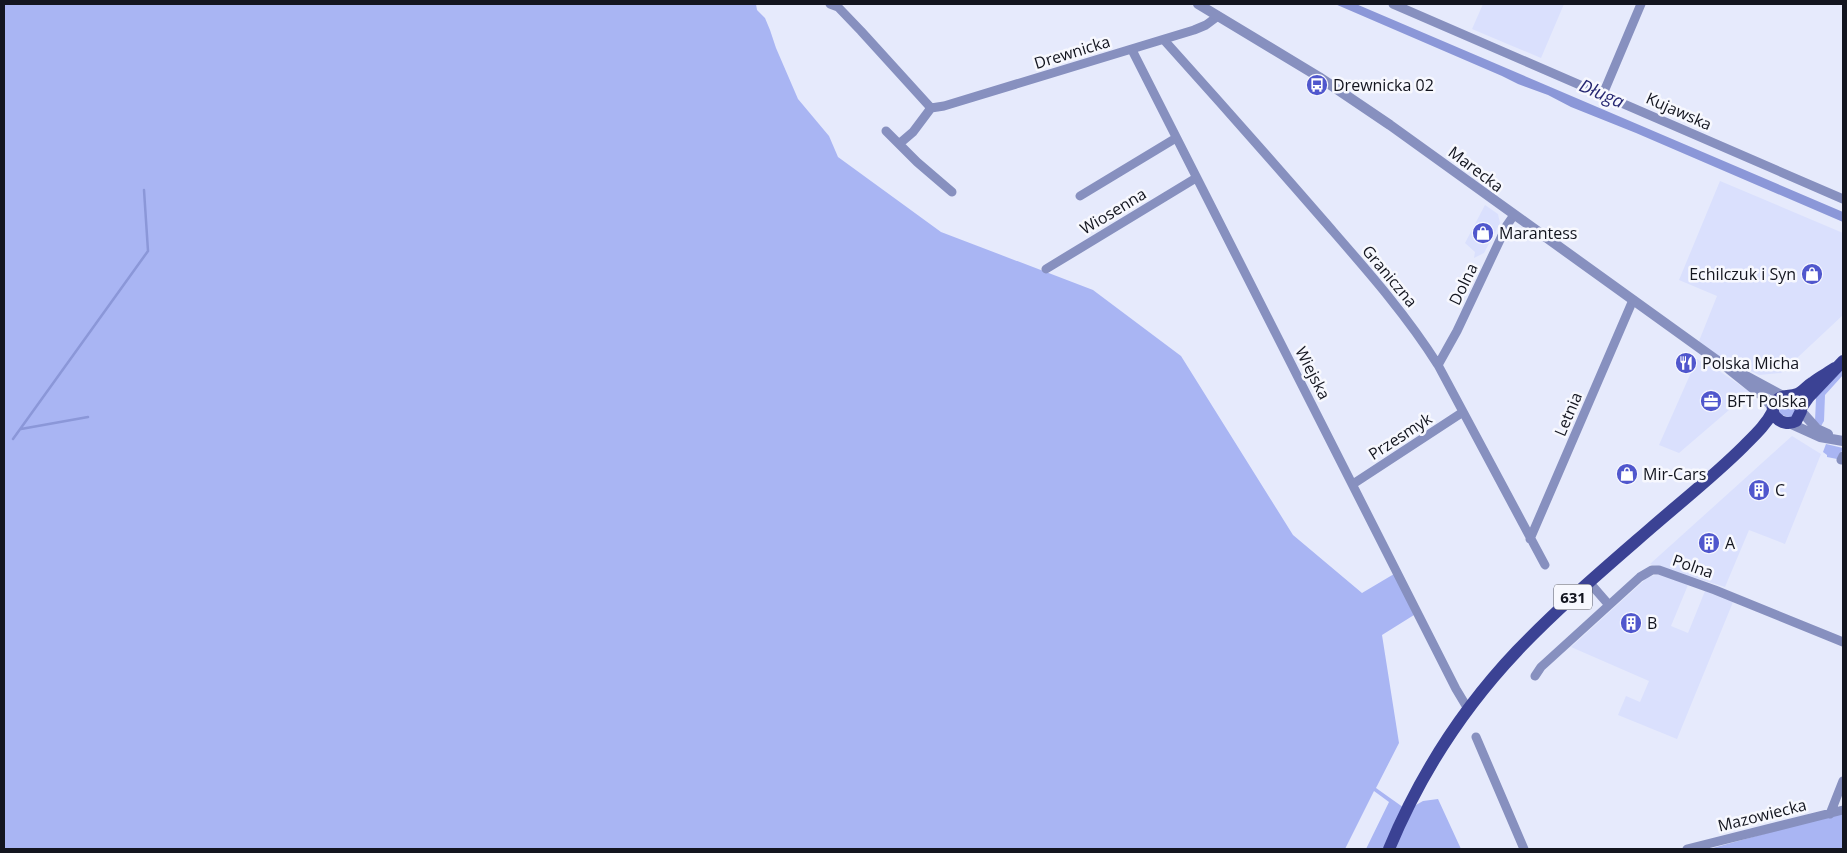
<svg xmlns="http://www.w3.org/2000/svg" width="1847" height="853" font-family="'Open Sans',sans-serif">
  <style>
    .built { fill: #dae0fd }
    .green { fill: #a9b5f3 }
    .water { fill: #8b97d8 }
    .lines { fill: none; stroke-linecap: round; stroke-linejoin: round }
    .stream { stroke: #8b97d8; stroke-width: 2.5 }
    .minor { stroke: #8790bf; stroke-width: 9 }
    .tertiary { stroke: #8790bf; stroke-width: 10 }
    .primary { stroke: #3b4294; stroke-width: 12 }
    .labels { text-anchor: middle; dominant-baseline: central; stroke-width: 5; stroke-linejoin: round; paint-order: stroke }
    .shield { fill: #f7f8fe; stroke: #575962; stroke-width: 1 }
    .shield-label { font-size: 15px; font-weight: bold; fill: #13151f }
    .street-label { font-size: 16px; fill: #13151f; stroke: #f7f8fe }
    .poi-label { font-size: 16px; fill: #13151f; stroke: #f7f8fe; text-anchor: start }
    .water-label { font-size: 18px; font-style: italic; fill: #252671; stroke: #f7f8fe }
  </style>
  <rect width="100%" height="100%" fill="#e6eafc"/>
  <!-- built -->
  <path class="built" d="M1483,4h81l-23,54 -69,-29z
    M1720,181l123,52v82l-62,58 -22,2 -16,-8 -14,2 -32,-23 20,-50 -38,-16z
    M1485,205l13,9 2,9 -16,30 -10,5 1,-6 -10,-9z
    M1697,359l8,5h4l41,28 -71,61 -20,-8z
    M1792,436l29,18 -36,90 -36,-14 -24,57 -75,-23z
    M1660,574l28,11 -17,41 17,7 17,-42 28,11 -56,137 -59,-24 8,-19 14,6 9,-21 -78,-34 77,-70z"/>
  <!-- green -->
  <path class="green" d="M4,4h752l1,6 8,8 5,12 6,18 22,51 31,37 9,21 103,75 152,58 88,66 112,179 69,58 32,-19 20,41 -32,20 17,108 -23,45 31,22 16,-9 15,-2 23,50h-95l23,-47 -15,-11 -29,58h-1341z
    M1843,368v7l-18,20 -1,26 -3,5 -6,-5 1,-22 -2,-3z
    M1786,401l8,3 2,8 -6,6 -10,-4c-2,-7 0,-9 6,-13z
    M1826,444l17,4v1l-6,10 -10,-2v-2l-4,-3z
    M1843,812v37h-134z"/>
  <!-- water -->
  <path class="water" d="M1335,4h21l487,208v10l-207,-89 -65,-26 -23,-12 -30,-11 -16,-8z"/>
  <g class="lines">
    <!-- stream -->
    <path class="stream" d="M21,429l67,-12
      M13,439l135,-188 -4,-61"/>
    <!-- minor -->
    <path class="minor" d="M830,4l8,3 23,24 70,77
      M1393,4l450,195
      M1164,40c54,60 108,121 161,182 40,46 81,92 113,143l107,200
      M1132,50l324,639 12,20
      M1603,94l38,-90
      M886,131l31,31 35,30
      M899,144l14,-12 18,-24 13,-2 250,-76 12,-5 12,-9
      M1080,196l96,-58
      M1046,269l150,-91
      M1438,365l19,-34 50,-106 7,-10
      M1841,460l2,-4
      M1353,484l110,-72
      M1530,539l103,-239
      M1589,582l20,23
      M1535,676l6,-9 99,-90 12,-7h7l56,20 128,52
      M1476,737l48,112
      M1830,814l13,-33
      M1687,849l156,-39"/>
    <!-- tertiary -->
    <path class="tertiary" d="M1198,4l121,73 71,48 339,244 35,28 9,11
      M1742,374l41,22
      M1801,411l16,18 11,5
      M1789,423l31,14 23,4"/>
    <!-- primary -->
    <path class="primary" d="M1790,396l9,5 2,10 -5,10c-15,8 -32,-10 -18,-22 6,-5 12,-2 19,-5 5,-2 10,-8 15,-11 7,-6 16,-10 23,-15
      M1801,408l7,-10 35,-37
      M1389,849c30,-72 74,-141 128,-198 42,-44 88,-83 134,-123 31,-27 64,-53 93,-82 11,-11 22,-21 29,-35"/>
  </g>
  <!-- icons -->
  <defs>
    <g id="bus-disc" transform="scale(1.125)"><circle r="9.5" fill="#5057cd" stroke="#f7f8fe"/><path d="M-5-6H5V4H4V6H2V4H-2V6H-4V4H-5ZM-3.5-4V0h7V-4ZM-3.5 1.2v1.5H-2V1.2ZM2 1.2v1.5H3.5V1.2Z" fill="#fff"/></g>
    <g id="shop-disc" transform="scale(1.125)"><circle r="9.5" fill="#5057cd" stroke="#f7f8fe"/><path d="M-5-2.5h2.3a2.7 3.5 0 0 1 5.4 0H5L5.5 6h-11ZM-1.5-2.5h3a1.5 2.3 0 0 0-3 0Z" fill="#fff"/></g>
    <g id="restaurant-disc" transform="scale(1.125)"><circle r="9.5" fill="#5057cd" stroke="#f7f8fe"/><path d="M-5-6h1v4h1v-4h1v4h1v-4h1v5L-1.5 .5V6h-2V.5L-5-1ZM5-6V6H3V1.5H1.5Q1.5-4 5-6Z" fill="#fff"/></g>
    <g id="office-disc" transform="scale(1.125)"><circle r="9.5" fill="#5057cd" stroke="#f7f8fe"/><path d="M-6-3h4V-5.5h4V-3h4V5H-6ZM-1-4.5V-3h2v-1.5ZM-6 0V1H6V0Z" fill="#fff"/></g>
    <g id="building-disc" transform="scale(1.125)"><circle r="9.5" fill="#5057cd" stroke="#f7f8fe"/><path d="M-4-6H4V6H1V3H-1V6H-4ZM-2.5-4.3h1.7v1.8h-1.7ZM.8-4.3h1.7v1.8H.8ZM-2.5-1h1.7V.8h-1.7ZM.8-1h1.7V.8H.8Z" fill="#fff"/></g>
  </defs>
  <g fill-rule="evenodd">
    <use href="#bus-disc" x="1317" y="85"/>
    <use href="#shop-disc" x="1483" y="233"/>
    <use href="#shop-disc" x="1812" y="274"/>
    <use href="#restaurant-disc" x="1686" y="363"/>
    <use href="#office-disc" x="1711" y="401"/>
    <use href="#shop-disc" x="1627" y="474"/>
    <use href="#building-disc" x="1759" y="490"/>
    <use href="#building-disc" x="1709" y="543"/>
    <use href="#building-disc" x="1631" y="623"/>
  </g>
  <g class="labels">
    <!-- shield labels -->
    <rect class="shield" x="1554" y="584.5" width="38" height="25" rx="4"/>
    <g class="shield-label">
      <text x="1573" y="597">631</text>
    </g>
    <!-- street labels -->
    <g class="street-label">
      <text transform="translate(1072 52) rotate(-17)">Drewnicka</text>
      <text transform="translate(1679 111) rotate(24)">Kujawska</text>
      <text transform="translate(1476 169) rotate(37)">Marecka</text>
      <text transform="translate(1113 211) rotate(-31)">Wiosenna</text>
      <text transform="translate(1390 276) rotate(50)">Graniczna</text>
      <text transform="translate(1463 284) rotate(-64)">Dolna</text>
      <text transform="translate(1313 373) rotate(63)">Wiejska</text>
      <text transform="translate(1568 414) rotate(-67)">Letnia</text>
      <text transform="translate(1400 436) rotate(-33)">Przesmyk</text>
      <text transform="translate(1693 566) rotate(19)">Polna</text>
      <text transform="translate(1762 815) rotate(-14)">Mazowiecka</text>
    </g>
    <!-- poi labels -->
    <g class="poi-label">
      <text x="1333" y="85">Drewnicka 02</text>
      <text x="1499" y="233">Marantess</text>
      <text x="1796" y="274" text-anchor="end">Echilczuk i Syn</text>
      <text x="1702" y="363">Polska Micha</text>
      <text x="1727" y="401">BFT Polska</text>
      <text x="1643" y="474">Mir-Cars</text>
      <text x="1775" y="490">C</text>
      <text x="1725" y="543">A</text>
      <text x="1647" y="623">B</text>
    </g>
    <!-- water labels -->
    <g class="water-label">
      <text transform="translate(1602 93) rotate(23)">Długa</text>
    </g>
  </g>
  <!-- border -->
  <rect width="1847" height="853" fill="none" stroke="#13151f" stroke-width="10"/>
</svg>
